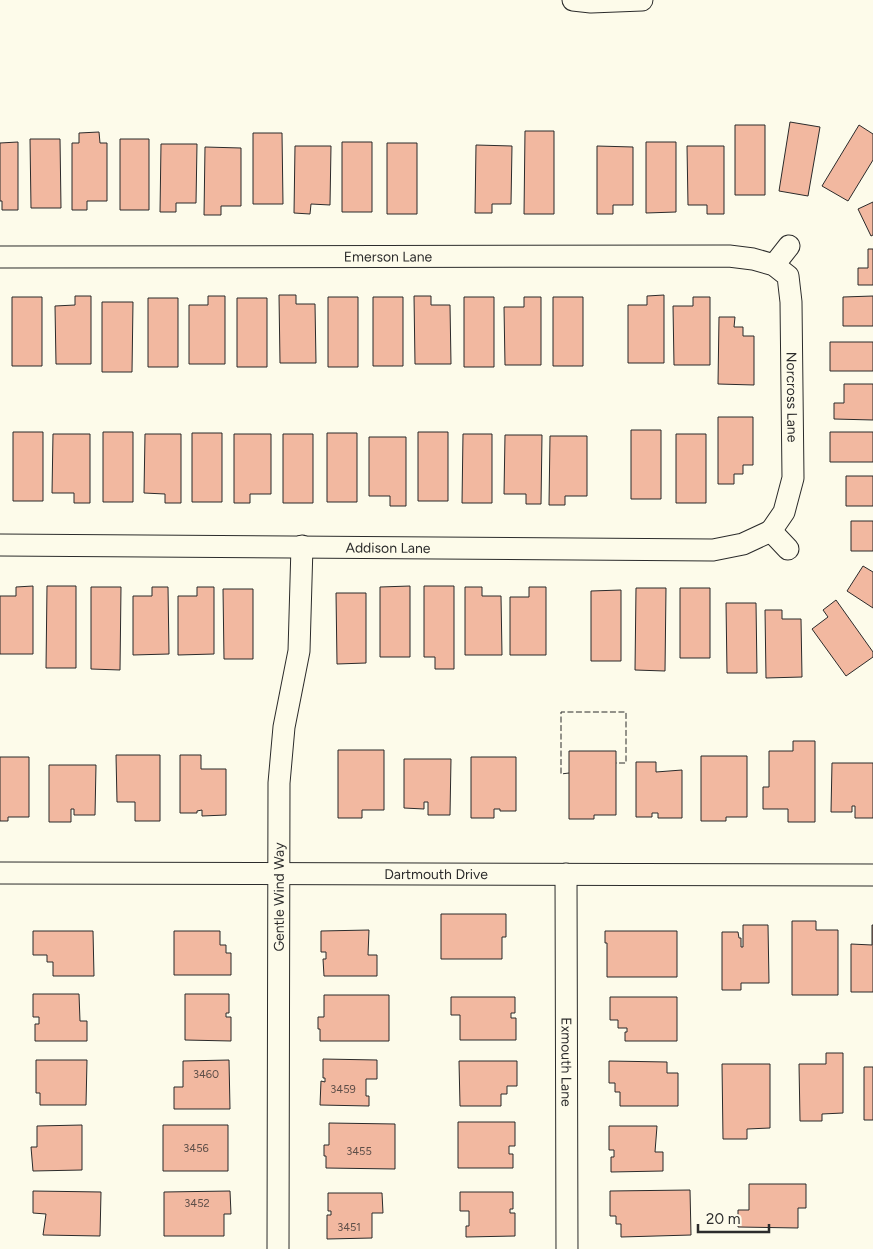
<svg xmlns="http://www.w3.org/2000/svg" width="873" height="1249" font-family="Figtree,sans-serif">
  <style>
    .building { fill: #f2b8a0; stroke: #2b2b2b }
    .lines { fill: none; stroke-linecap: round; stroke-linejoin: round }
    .minor-casing { stroke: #2b2b2b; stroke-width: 23 }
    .minor { stroke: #fdfbea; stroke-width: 21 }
    .fence { stroke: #2b2b2b; stroke-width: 1; stroke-dasharray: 6 2.5; stroke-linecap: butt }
    .labels { text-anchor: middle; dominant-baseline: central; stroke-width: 4; stroke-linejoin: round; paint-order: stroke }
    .number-label { font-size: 11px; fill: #5d4e48 }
    .street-label { font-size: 14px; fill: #2b2b2b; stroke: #fdfbea }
  </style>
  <rect width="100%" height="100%" fill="#fdfbea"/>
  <!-- building -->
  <path class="building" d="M790,122l30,5 -12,69 -29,-5z
    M735,125h30v70h-30z
    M859,125l14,9v26l-25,41 -26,-15z
    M525,131h29v83h-30z
    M99,132l1,11h7v58h-20v9h-15v-67h7v-10z
    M253,133h29l1,71h-30z
    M30,139h30l1,69h-30z
    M120,139h29v71h-29z
    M18,142v68h-16v-9h-2v-58z
    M342,142h30v70h-30z
    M646,142h30v70l-30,1z
    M387,143h30v71h-30z
    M161,144h36l-1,59h-20v9h-16z
    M476,145l36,1 -1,58h-19v9h-17z
    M295,146h36l-1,59 -19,-1 -1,10 -16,-1z
    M597,146l36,1v58h-20v9h-16z
    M687,146h37v68h-17v-9h-19z
    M205,147l36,1v58h-20v9h-17z
    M873,202v33l-2,1 -13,-27z
    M868,249h5v36h-15v-17h10z
    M279,295h17v9h19l1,59h-36z
    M664,295v68h-36v-58h19v-9z
    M75,296h16v68h-35l-1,-58 20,-1z
    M208,296h17v68h-36v-59h19z
    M414,296h17v9h19l1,59h-36z
    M873,296v30h-30v-29z
    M12,297h30v69h-30z
    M328,297h30v70h-30z
    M373,297h30v69h-30z
    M464,297h30v70h-30z
    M524,297h17v68h-36l-1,-58h20z
    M553,297h30v69h-30z
    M693,297h17v68h-36l-1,-59h20z
    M148,298h30v69h-30z
    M237,298h30v69h-30z
    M102,302h31l-1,70h-30z
    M719,317h16l-1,10h9v9h11v49l-36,-1z
    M830,342h43v29h-43z
    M844,384h29v36l-39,-1v-16h10z
    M718,417h35v48h-10v9h-9v10h-16z
    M631,430h30v69h-30z
    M13,432h30v69h-30z
    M103,432h30v70h-30z
    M418,432h30v69h-30z
    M830,432h43v30h-43z
    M192,433h30v69h-30z
    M327,433h30v69h-30z
    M53,434h37v69h-16v-10h-22z
    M145,434h36v69h-16v-9l-21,-1z
    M234,434h37v60h-21v9h-16z
    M283,434h30v69h-30z
    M463,434h29v69h-30z
    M676,434h30v69h-30z
    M505,435h37l-1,69h-15v-10h-22z
    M550,436h37v60h-22v9h-16z
    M369,437h37v69h-16v-10h-21z
    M846,476h27v30h-27z
    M851,521h22v30h-22z
    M863,566l10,6v36l-26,-17z
    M33,586v68h-33v-58h16v-9z
    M47,586h29v82h-30z
    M410,586v71h-30v-70z
    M424,586h30v83h-19v-12h-11z
    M91,587h30l-1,83 -29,-1z
    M152,587h16l1,67 -36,1v-59h19z
    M197,587h17v67l-36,1v-59h19z
    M465,587h17v9h19l1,59h-37z
    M529,587h17v68h-36v-58h19z
    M636,588h30l-1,83 -30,-1z
    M680,588h30v70h-30z
    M223,589h30v70h-29z
    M621,590v71h-30v-70z
    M336,593h30v70l-29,1z
    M836,600l37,52v5l-27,19 -34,-47 16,-12 -5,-7z
    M726,603h30l1,70h-30z
    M765,610h17v9h19l1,58 -36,1z
    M793,741h22v81h-27v-13h-25v-22h6v-36h24z
    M338,750h46v60h-22v8h-24z
    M569,751h47v64h-22v4h-25z
    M116,755h44v66h-25v-19h-18z
    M180,755h21v14h25v46l-24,1v-6l-5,1v2h-17z
    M701,756h46v61h-21v4h-25z
    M0,757h29v60h-21v4h-8z
    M471,757h45v54h-16v-2h-6v9h-23z
    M404,759h47l-1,56h-22v-13h-4v7l-20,-1z
    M636,762h20v10l26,-2v48h-24v-5h-6v4h-16z
    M832,763h41v55h-18v-12h-3v6h-21z
    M49,765h47l-1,50h-21v-6h-3v13h-22z
    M441,914h65v23h-4v22h-61z
    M792,921h24v9h22v65h-46z
    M743,925h25l1,58h-28v7h-19v-58h16l1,6h2v9h2z
    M872,925h1v67h-22v-48l21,1z
    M369,930l-1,25h9v21h-53l-1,-17h3v-7h-5v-21z
    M33,931h60l1,45h-41v-14h-6v-7h-14z
    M174,931h46v14h6v8h5v22h-57z
    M605,931h72v46h-70v-34h-2z
    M33,994h46l1,27h7v20h-52v-17h4v-7h-6z
    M185,994h44v19h-3v4h5v24l-46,-1z
    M324,995h65v46h-69v-12h-2v-12h6z
    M451,997h64v16h-4v5h5v22h-56v-25h-9z
    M610,997h67v44h-52v-9h2v-4h-9v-8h-8z
    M826,1053h17v60l-21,1v7h-22l-1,-57h27z
    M323,1059l54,1v19h-11v17h3v10l-49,-1 1,-24 4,1v-4h-2z
    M36,1060h51l-1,45h-46v-12h-4z
    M229,1060l1,49h-56v-22h9v-26z
    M459,1061h58v25h-10v8h-6v12h-41z
    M609,1061l58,1v11h11v33h-58v-14h-5v-9h-6z
    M722,1064h48v64l-23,1v10h-24z
    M864,1067h9v53h-9z
    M458,1122h57v24h-6v8h4v14h-55z
    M329,1123l66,1v45l-69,-1v-12h-2v-11h5z
    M82,1125v45l-49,1 -2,-24h6v-21z
    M163,1125h65v46h-65z
    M609,1126h48l-2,26h8v19l-52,1v-15h3v-7h-5z
    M749,1184h57v24h-8v20l-60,-1v-17h11z
    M690,1190l1,45 -70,2v-13h-5v-8h-6v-25z
    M33,1191l68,1 -1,44 -57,-1 3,-21 -13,-1z
    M230,1191l1,23h-7v22h-60v-44z
    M460,1192h53v17h-3v4h5v23l-49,1v-11h3v-15h-9z
    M328,1193h54l1,20h-11v25l-45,1v-24h4v-4h-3z"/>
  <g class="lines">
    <!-- minor casing -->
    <g class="minor-casing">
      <g id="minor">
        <path d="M573,0l18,2 51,-2"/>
        <path id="s1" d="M0,257l729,-1 24,3 21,6 14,11 3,26 2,176 -9,34 -13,19"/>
        <path d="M774,265l15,-19"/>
        <path d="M771,531l17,18"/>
        <path id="s2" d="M0,545l713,5 30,-6 28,-13"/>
        <path id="s3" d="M0,873l873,2"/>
        <path id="s4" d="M566,874l1,375"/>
        <path id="s5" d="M278,1249l1,-466 5,-56 15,-76 3,-105"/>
      </g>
    </g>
    <!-- minor -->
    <use href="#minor" class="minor"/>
    <!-- fence -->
    <path class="fence" d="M569,773l-8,1v-62h65v51h-10"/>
  </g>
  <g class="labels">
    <!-- number labels -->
    <g class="number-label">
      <text x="206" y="1074">3460</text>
      <text x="343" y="1089">3459</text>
      <text x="196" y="1148">3456</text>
      <text x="359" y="1151">3455</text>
      <text x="197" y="1203">3452</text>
      <text x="349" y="1227">3451</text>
    </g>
    <!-- street labels -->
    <g class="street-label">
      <text stroke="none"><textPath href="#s1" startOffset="388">Emerson Lane</textPath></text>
      <text stroke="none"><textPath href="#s1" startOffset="914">Norcross Lane</textPath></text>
      <text stroke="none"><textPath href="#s2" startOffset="388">Addison Lane</textPath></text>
      <text stroke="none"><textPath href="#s3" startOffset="436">Dartmouth Drive</textPath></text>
      <text stroke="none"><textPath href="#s5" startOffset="352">Gentle Wind Way</textPath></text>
      <text stroke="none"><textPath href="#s4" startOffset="188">Exmouth Lane</textPath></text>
    </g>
  </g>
  <!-- scale -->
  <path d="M698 1224v8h71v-8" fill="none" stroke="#2b2b2b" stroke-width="2.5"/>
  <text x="706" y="1224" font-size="15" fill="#2b2b2b" stroke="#fdfbea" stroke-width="4" paint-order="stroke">20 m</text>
</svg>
